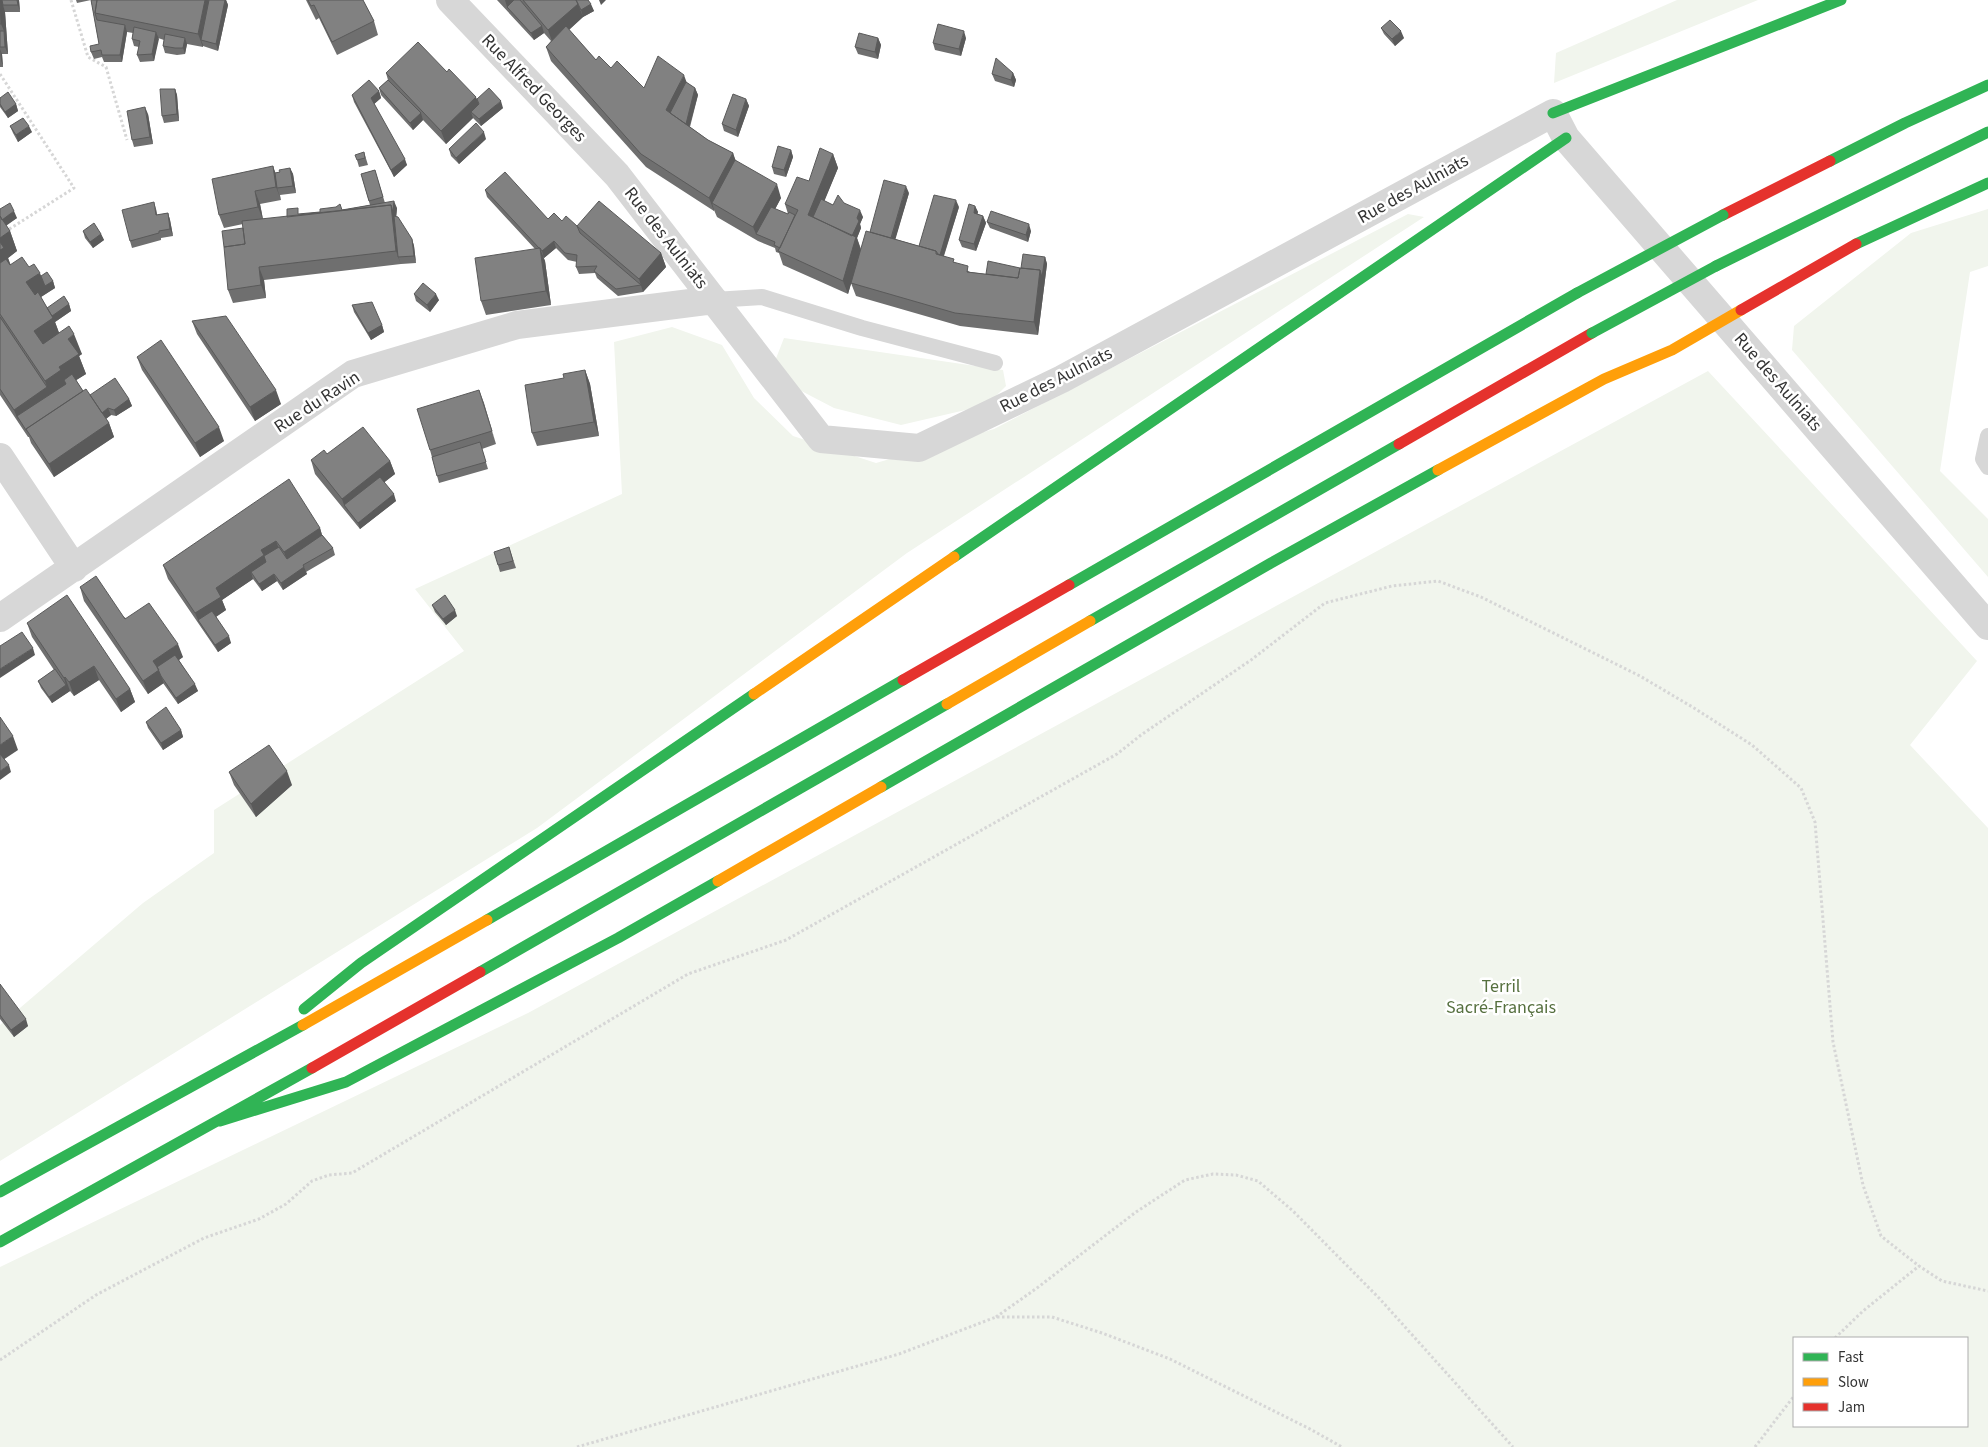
<svg xmlns="http://www.w3.org/2000/svg" width="1988" height="1447" font-family="'Source Sans 3',sans-serif">
  <style>
    .green { fill: #f1f5ed; fill-rule: evenodd }
    .lines { fill: none; stroke-linecap: round; stroke-linejoin: round }
    .path { stroke: #d6d6d6; stroke-width: 3; stroke-dasharray: 2.5 2.5; stroke-linecap: butt }
    .lane { stroke: #d7d7d7; stroke-width: 16 }
    .street { stroke: #d7d7d7; stroke-width: 28 }
    .fast { stroke: #30b455; stroke-width: 11 }
    .slow { stroke: #ff9f0a; stroke-width: 11 }
    .jam { stroke: #e5322d; stroke-width: 11 }
    .fast-bridge { stroke: #30b455; stroke-width: 11 }
    .wall { fill: #6f6f6f }
    .shaded-wall { fill: #5a5a5a }
    .building { fill: #818181; stroke: #5a5a5a }
    .labels { text-anchor: middle; dominant-baseline: central; stroke-width: 5; stroke-linejoin: round; paint-order: stroke }
    .street-label { font-size: 18px; fill: #333; stroke: #fff }
    .park-label { font-size: 18px; fill: #56703f; stroke: #fff }
  </style>
  <rect width="100%" height="100%" fill="#fff"/>
  <!-- green -->
  <path class="green" d="M1677,0h81l-204,83 2,-30z
    M1988,209v57l-18,6 -30,199 48,48v58l-196,-227 2,-24 117,-93z
    M1408,214l16,3 -517,336 -370,275 -537,333v-136l143,-122 71,-50v-43l250,-159 -49,-62 207,-95 -8,-152 58,-15 50,18 32,53 39,38 83,27 118,-34z
    M784,338l219,32 3,16 -19,19 -86,20 -67,-17 -48,-25 -11,-22z
    M1708,371l269,290 -67,84 78,83v619h-1988v-180l528,-254zM1794,1338h173v88h-173z"/>
  <g class="lines">
    <!-- path -->
    <path class="path" d="M71,0l17,57 18,10 21,73
      M0,74l74,114 -74,47
      M996,1317l41,-29 99,-76 49,-32 28,-6 23,1 22,6 35,30 86,87 134,149
      M1835,1338l28,-27 56,-45
      M0,1360l96,-65 108,-57 55,-19 27,-15 26,-23 17,-6 23,-2 336,-199 98,-34 331,-186 24,-19 110,-75 74,-57 67,-17 46,-5 43,16 159,79 54,32 58,37 49,43 14,34 18,220 30,143 18,51 38,30 23,15 46,10
      M577,1447l322,-93 97,-37h56l50,16 68,26 140,70 32,18
      M1755,1447l39,-51"/>
    <!-- lane -->
    <path class="lane" d="M714,300l48,-3 100,31 133,35
      M1988,436l-5,23 5,8"/>
    <!-- street -->
    <path class="street" d="M450,0l167,175 204,264 98,9 143,-69 491,-266 13,25 422,488
      M0,457l74,111
      M0,618l353,-244 164,-49 197,-25"/>
    <!-- fast -->
    <path class="fast" d="M1553,113l288,-113
      M1830,161l75,-38 83,-38
      M1856,244l132,-61
      M1716,266l272,-134
      M954,557l612,-419
      M1069,585l508,-292
      M1090,621l309,-177
      M881,787l390,-224 167,-93
      M487,920l416,-240
      M480,972l467,-268
      M304,1009l57,-46 393,-269
      M220,1121l126,-39 272,-144 100,-57
      M0,1192l303,-167
      M0,1242l312,-174"/>
    <!-- slow -->
    <path class="slow" d="M1438,470l166,-91 68,-29 69,-40
      M754,694l200,-137
      M947,704l143,-83
      M718,881l163,-94
      M303,1025l184,-105"/>
    <!-- jam -->
    <path class="jam" d="M1723,215l107,-54
      M1741,310l115,-66
      M1399,444l193,-111
      M903,680l166,-95
      M312,1068l168,-96"/>
    <!-- fast-bridge -->
    <path class="fast-bridge" d="M1577,293l146,-78
      M1592,333l124,-67"/>
  </g>
  <!-- wall -->
  <path class="wall" d="M0,0h19l1,12h-15l3,42h-6l1,13h-3z
    M76,0h150l2,5 -10,46 -15,-5v-1v2l-16,-3 -2,10 -8,1 -12,-2 -2,-7 1,-6 -6,-2 -4,23 -14,1 -3,-7 2,-8 -5,-1 -2,-7 1,-6 -6,-1 -5,30h-18l-2,-5 -8,2 -3,-7 8,-8 -8,-44 -14,3z
    M306,0h57l11,21 4,14 -41,20 -18,-37 -3,2z
    M497,0h91l6,11 -11,6 -14,13 27,30 15,8 33,20 42,-6 9,6 3,7 -8,32 18,13 25,13 2,7 46,38 -6,11 13,5 -3,-10 24,-23 24,-27 5,14 -14,33 9,4 11,-2 19,14 -3,7 1,4 -4,10 4,11 9,-17 39,-39 -14,46 24,7 40,-39 -15,49 26,16 16,2 35,-6 24,-11 2,7 -9,71 -78,-9 -104,-30 -5,-13 -3,11 -65,-29 -4,-12 -3,-1 -1,-4 -17,-7 -41,-24 -3,-7v1l-68,-44 -95,-106 -5,-14 5,-6 -7,-8 -10,7z
    M1381,28l23,10 -9,8 -11,-12z
    M878,38l3,7 -3,14 -20,-5 -3,-7z
    M966,38l-5,18 -26,-6 -2,-7z
    M447,72l30,27 26,9 -22,18 -8,-8 -27,26 -23,-24 -10,10 -32,-35 -2,-7 9,-8 -2,-7z
    M1013,73l3,7 -2,7 -19,-6 -3,-7z
    M175,89l2,6 2,26 -15,2 -2,-7z
    M379,91l2,7 -7,6 33,61 -13,12 -40,-75 -2,-7z
    M0,98l16,6 2,7 -10,7 -8,-11z
    M746,99l3,7 -11,31 -14,-6 -2,-7z
    M148,114l5,30 -19,3 -2,-7z
    M10,126l22,6 -14,10 -5,-9z
    M486,139l-27,25 -8,-8 -2,-7z
    M791,150l2,7 -7,20 -12,-3 -2,-7z
    M364,152l4,13 -9,2 -2,-7z
    M273,166l2,7 5,-1 10,-4 3,6 3,19 -16,2 1,5 -21,4 3,15 24,-2 13,-3 42,-4 28,-5 -9,-31 14,-4 10,33 12,5 -1,9 16,22 2,7 2,17 -15,1 -137,16 2,18 -33,5 -5,-13 15,-62v-4l-19,4 -5,-13z
    M485,190l63,29 14,2 99,32 5,14 -23,25 -25,4 -21,-18 -2,-5 -16,1 -3,-7 1,-5 -9,-2 -12,-12 -12,10 -1,-1 2,4 6,44 -65,10 -5,-14 54,-52 -48,-52z
    M975,206l3,6 -1,2 6,2 3,7 -10,28 -14,-4 -3,-7z
    M0,209l17,9 -11,7 4,6 7,20 -9,7 2,7 19,2 12,9 12,5 2,7 -14,9 6,11 22,-4 2,7 -16,11 4,11 23,21 -3,2 7,18 -10,6 7,11 7,4 39,4 3,7 -16,10 -5,-1 -5,4 3,4 5,14 -60,40 -23,-34 -2,-6h-1l-28,-42z
    M156,209l1,6 11,-2 2,7 3,16 -12,2v2l-29,8 -2,-7z
    M987,222l44,9 -3,11 -38,-14z
    M83,231l18,3 3,6 -11,8 -8,-10z
    M414,294l25,6 -9,12 -14,-11z
    M352,305l30,20 2,7 -13,8 -17,-28z
    M192,321l89,83 -26,17 -58,-87z
    M137,357l87,84 -24,16 -58,-87z
    M585,370l5,14 9,52 -62,10 -5,-13z
    M479,390l17,54 -14,5 6,20 -49,14 -9,-33z
    M327,454l63,7 5,13 -11,8 12,19 -36,28 -45,-55 -4,-14z
    M320,528l2,7 11,13 2,7 -29,17 1,2 -24,16 -6,-9 -15,10 -9,-12 -31,21 4,10 -10,7 15,26 -13,9 -50,-73 -5,-14z
    M509,547l7,21 -16,4 -2,-7z
    M80,587l103,70 -4,3 19,31 -20,13 -15,-21 -15,11 -64,-93z
    M432,605l25,11 -11,9 -11,-13z
    M27,623l103,66 5,13 -14,10 -22,-32 -25,16 -4,-5 -18,12 -11,-15 -3,-7 16,-11 -22,-33z
    M146,722l35,8 2,7 -20,13 -15,-22z
    M229,772l63,13 -36,32 -22,-32z
    M0,984l28,42 -14,11 -14,-18z"/>
  <!-- shaded-wall -->
  <path class="shaded-wall" d="M0,0h4l-1,5 2,7 3,42 -3,-7 -1,-16 -3,-7z
    M17,0h2l1,12 -2,-7z
    M205,0h6l-10,40 2,5v2l-5,-13z
    M225,0h1l2,5 -10,46 -2,-7z
    M505,0h13l-11,7z
    M599,0h7l-5,5z
    M578,4l5,13 -30,27 -5,-14z
    M591,4l3,7 -11,6 -2,-7z
    M125,25l2,7 -5,30 -2,-7z
    M542,26l2,7 -10,7 -3,-7z
    M964,31l2,7 -5,18 -2,-7z
    M1401,31l3,7 -9,8 -3,-7z
    M156,32l3,7 -5,22 -2,-7z
    M185,38l2,6 -2,10 -2,-6z
    M878,38l3,7 -3,14 -3,-7z
    M0,49l2,5 1,13 -2,-7z
    M1013,73l3,7 -2,7 -3,-7z
    M684,75l5,14 -16,31 -7,-10z
    M695,88l3,7 -11,40 -2,-7z
    M175,89l2,6 2,26 -2,-7z
    M379,91l2,7 -8,7 -2,-7z
    M476,97l5,14 -10,1 2,6 -27,26 -5,-13z
    M746,99l3,7 -11,31 -2,-7z
    M501,101l2,7 -22,18 -2,-7z
    M16,104l2,7 -10,7 -3,-6z
    M145,107l3,7 5,30 -3,-7z
    M421,113l2,7 -10,10 -3,-7z
    M29,126l3,6 -14,10 -2,-7z
    M484,132l2,7 -27,25 -3,-6z
    M791,150l2,7 -7,20 -2,-7z
    M733,153l5,14 -26,36 2,7v1l-5,-13z
    M833,154l5,14 -23,56 -7,-9z
    M405,159l2,6 -13,12 -3,-7z
    M273,166l5,14 -1,8 4,12 -5,-13z
    M290,168l3,6 3,19 -3,-7z
    M777,184l4,14 -20,38 -5,-2 -3,-7z
    M906,186l3,7 -17,58 -2,-7z
    M255,191l5,13 3,16 -5,-13z
    M956,200l3,7 -18,57 -2,-7z
    M394,201l3,7 -1,11 2,38 3,7 -5,-13 -5,-46z
    M154,202l2,7 2,13 -2,-7z
    M975,206l3,6 -2,8 -2,-7z
    M860,210l3,7 -3,7 1,4 -4,10 4,13 -13,43 -5,-13 7,-40 7,-23z
    M14,211l3,7 -14,10 -3,-7z
    M168,213l2,7 3,16 -3,-7z
    M983,216l3,7 -10,28 -2,-7z
    M1029,224l2,7 -3,11 -2,-7z
    M10,231l7,20 -9,7 4,10 -12,2v-32z
    M101,234l3,6 -11,8 -3,-6z
    M412,239l2,7 2,17 -2,-7z
    M554,241l2,7 -12,10 -2,-7z
    M540,248l5,13 6,44 -5,-14z
    M661,253l5,14 -23,25 -4,-13z
    M1045,257l2,7 -9,71 -4,-13 6,-52z
    M259,267l5,13 2,18 -5,-13z
    M40,273l5,13 8,-5 2,7 -22,14 -7,-20z
    M436,294l3,6 -9,12 -3,-7z
    M69,304l2,7 -16,11 6,16 -20,13 -7,-20 16,-14z
    M382,325l2,7 -13,8 -3,-7z
    M74,334l8,20 -3,2 7,18 -19,12 -50,30 2,7 -5,-13 33,-23 -2,-6 14,-14 9,-28z
    M585,370l5,14 9,52 -5,-14z
    M276,390l5,14 -26,17 -5,-14z
    M479,390l5,13 12,41 -4,-13z
    M129,399l3,7 -16,10 -2,-6z
    M108,408l3,7 -8,6 -3,-7z
    M109,423l5,14 -60,40 -5,-13z
    M219,427l5,14 -24,16 -5,-14z
    M390,461l5,13 -47,37 -4,-6 -2,-6z
    M394,494l2,7 -36,28 -2,-6z
    M320,528l4,14 -35,24 -5,-14z
    M276,541l5,13 -30,18 2,7 -31,21 4,10 -24,16 -4,-6 -3,-7 21,-25 45,-38z
    M304,567l3,7 -24,16 -2,-7z
    M274,574l3,7 -15,10 -3,-7z
    M455,610l2,6 -11,9 -3,-6z
    M229,636l2,7 -13,9 -3,-7z
    M178,644l5,13 -23,16 4,10 -16,11 -5,-13 10,-20z
    M33,648l2,7 -35,23v-9z
    M94,666l5,14 -25,16 -5,-14z
    M65,677l5,14 -18,12 -3,-6 17,-12 -2,-7z
    M195,684l3,7 -20,13 -2,-6z
    M130,689l5,13 -14,10 -5,-13z
    M181,730l2,7 -20,13 -2,-7z
    M13,736l5,14 -18,12v-17z
    M9,765l2,7 -11,8v-9z
    M287,771l5,14 -36,32 -5,-13z
    M26,1019l2,7 -14,11 -3,-7z"/>
  <!-- building -->
  <path class="building" d="M0,0l1,24h-1z
    M2,0h15l1,5h-15z
    M91,0h6l-2,13 2,7 28,5 -5,30h-18l-1,-5 -10,2 -1,-6 9,-2z
    M97,0h108l-7,34 -103,-21z
    M209,0h16l-9,44 -15,-4z
    M308,0h55l11,21 -42,21 -18,-37 -3,1z
    M514,0h6l22,26 -11,7 -24,-26z
    M523,0h53l2,4 -30,26z
    M576,0h12l3,4 -10,6z
    M1390,20l11,11 -9,8 -11,-11z
    M938,24l26,7 -5,18 -26,-6z
    M566,26l30,34 3,-4 12,12 6,-7 27,27 14,-32 26,19 -18,35 42,30 25,13 -24,45 -68,-44 -95,-107z
    M134,27l22,5 -4,22 -15,1 3,-14 -8,-2z
    M0,31h4l1,16h-5z
    M859,33l19,5 -3,14 -20,-5z
    M165,34l20,4 -2,10h-8l-12,-2z
    M418,42l29,30 2,-3 27,28 -35,34 -55,-58z
    M996,58l17,15 -2,7 -19,-6z
    M369,80l10,11 -8,7 34,61 -14,11 -39,-75z
    M388,80l33,33 -11,10 -31,-35z
    M686,82l9,6 -9,36 -16,-11z
    M489,88l12,13 -22,18 -8,-7 8,-8 -2,-5z
    M160,89h15l2,25 -15,2z
    M8,92l8,12 -11,8 -5,-8v-6z
    M733,94l13,5 -10,31 -14,-6z
    M145,107l5,30 -18,3 -5,-29z
    M23,118l6,8 -13,9 -6,-9z
    M476,123l8,9 -28,26 -7,-9z
    M778,146l13,4 -7,20 -12,-3z
    M820,148l13,6 -25,61 48,22 -13,44 -65,-30 20,-41 -13,-6 12,-27 12,4z
    M364,152l1,6 -8,2 -2,-5z
    M735,160l42,24 -24,43 -41,-24z
    M273,166l3,21 -21,4 3,16 -39,8 -7,-36z
    M290,168l3,18 -16,2 -2,-15 5,-1 -1,-2z
    M375,170l8,27 -14,4 -8,-27z
    M505,172l43,47 6,-6 8,8 4,-5 11,10 3,7 61,52 -25,4 -22,-18 3,-5 -21,1 1,-12 -12,-2 -11,-12 -12,10 -2,-3h-1l-54,-58z
    M884,180l22,6 -15,52 -21,-6z
    M838,195l6,8 16,7 -3,8 2,3 -7,15 -39,-19 8,-18 12,6z
    M934,195l22,5 -16,55 -2,-1 -2,-3 -17,-5z
    M394,201l-1,11 -2,-7 -104,12v-8l11,-1v6l22,-2v-3l16,-2 4,-3 2,6z
    M599,201l62,52 -22,26 -62,-53z
    M154,202l2,13 12,-2 2,16 -11,2v2l-29,8 -8,-31z
    M10,203l4,8 -12,9 -2,-4v-7z
    M969,204l6,2 -1,7 9,3 -9,28 -15,-4z
    M391,205l5,46 -137,16 2,18 -33,5 -4,-43 21,-3 -3,-23z
    M771,207l17,7 1,-2 6,3 -15,33 -6,-3 1,-3 -19,-8z
    M991,211l38,13 -3,11 -39,-13z
    M0,216l10,15 -10,7z
    M394,216l4,1 14,22 2,17 -16,1z
    M94,223l7,11 -11,8 -7,-11z
    M243,228l2,16 -21,3 -2,-16z
    M866,231l70,20v3l18,5 -1,3 15,4 -1,6 51,6 2,-10 20,2 -6,52 -79,-9 -104,-30z
    M0,242l4,6 -4,2z
    M540,248l6,43 -65,10 -6,-43z
    M1023,254l22,3 -3,20 -2,-7 -19,-2z
    M22,257l7,10 5,-3 6,9 -14,9 9,13 3,-3 15,26 -19,13 9,13 26,-18 5,8 -6,5 11,15 -20,13 2,3 -16,11 -45,-67v-51l6,-4 4,6z
    M988,261l32,7 -2,10 -32,-4z
    M47,272l6,9 -8,5 -4,-10z
    M423,283l13,11 -9,11 -13,-11z
    M64,296l5,8 -17,12 -5,-8z
    M372,302l10,23 -14,8 -16,-28z
    M226,316l50,74 -26,17 -58,-86z
    M0,317l47,70 -33,23 -14,-21z
    M161,340l58,87 -24,16 -58,-86z
    M585,370l9,52 -62,11 -7,-48 39,-7 -1,-4z
    M72,374l11,17 -57,38 1,1h-1l-9,-14 49,-32 -2,-4z
    M115,378l14,21 -15,11 -6,-2 -6,5 -12,-18z
    M86,389l23,34 -60,41 -23,-35z
    M479,390l13,41 -62,19 -13,-41z
    M363,427l27,34 -48,38 -31,-39 13,-10 3,4z
    M480,442l6,20 -49,14 -5,-19z
    M380,477l14,17 -36,29 -14,-18z
    M289,479l31,49 -36,24 -8,-11 -15,9 3,5 -48,33 5,9 -26,16 -32,-48z
    M322,535l11,13 -30,17 1,2 -23,16 -7,-9 -15,10 -8,-12 15,-10 -2,-6 15,-9 8,12z
    M509,547l4,14 -15,4 -4,-13z
    M96,576l29,43 24,-16 29,41 -25,17 6,9 -16,11 -63,-94z
    M67,595l63,94 -14,10 -22,-33 -25,16 -4,-5 -1,1 -37,-55z
    M445,595l10,15 -12,9 -11,-14z
    M212,611l17,25 -14,9 -17,-25z
    M22,632l11,16 -33,21v-23z
    M175,655l20,29 -19,14 -15,-22 -4,-9z
    M55,669l11,16 -17,12 -11,-16z
    M166,707l15,23 -20,13 -15,-21z
    M0,717l13,19 -13,9z
    M269,745l18,26 -36,33 -22,-32z
    M0,754l9,11 -9,6z
    M0,984l26,35 -15,11 -11,-15z"/>
  <g class="labels">
    <!-- street labels -->
    <g class="street-label">
      <text transform="translate(534 88) rotate(46)">Rue Alfred Georges</text>
      <text transform="translate(1413 189) rotate(-29)">Rue des Aulniats</text>
      <text transform="translate(666 238) rotate(52)">Rue des Aulniats</text>
      <text transform="translate(1056 380) rotate(-27)">Rue des Aulniats</text>
      <text transform="translate(1778 382) rotate(49)">Rue des Aulniats</text>
      <text transform="translate(317 402) rotate(-33)">Rue du Ravin</text>
    </g>
    <!-- park labels -->
    <g class="park-label">
      <text x="1501" y="986">Terril<tspan x="1501" dy="21">Sacré-Français</tspan></text>
    </g>
  </g>
  <!-- legend -->
  <rect x="1793" y="1337" width="175" height="90" fill="#ffffff" stroke="#adadad"/>
  <rect x="1803" y="1353" width="25" height="8" fill="#30b455" stroke="#adadad"/>
  <text x="1838" y="1362" font-size="15" fill="#333333">Fast</text>
  <rect x="1803" y="1378" width="25" height="8" fill="#ff9f0a" stroke="#adadad"/>
  <text x="1838" y="1387" font-size="15" fill="#333333">Slow</text>
  <rect x="1803" y="1403" width="25" height="8" fill="#e5322d" stroke="#adadad"/>
  <text x="1838" y="1412" font-size="15" fill="#333333">Jam</text>
</svg>
